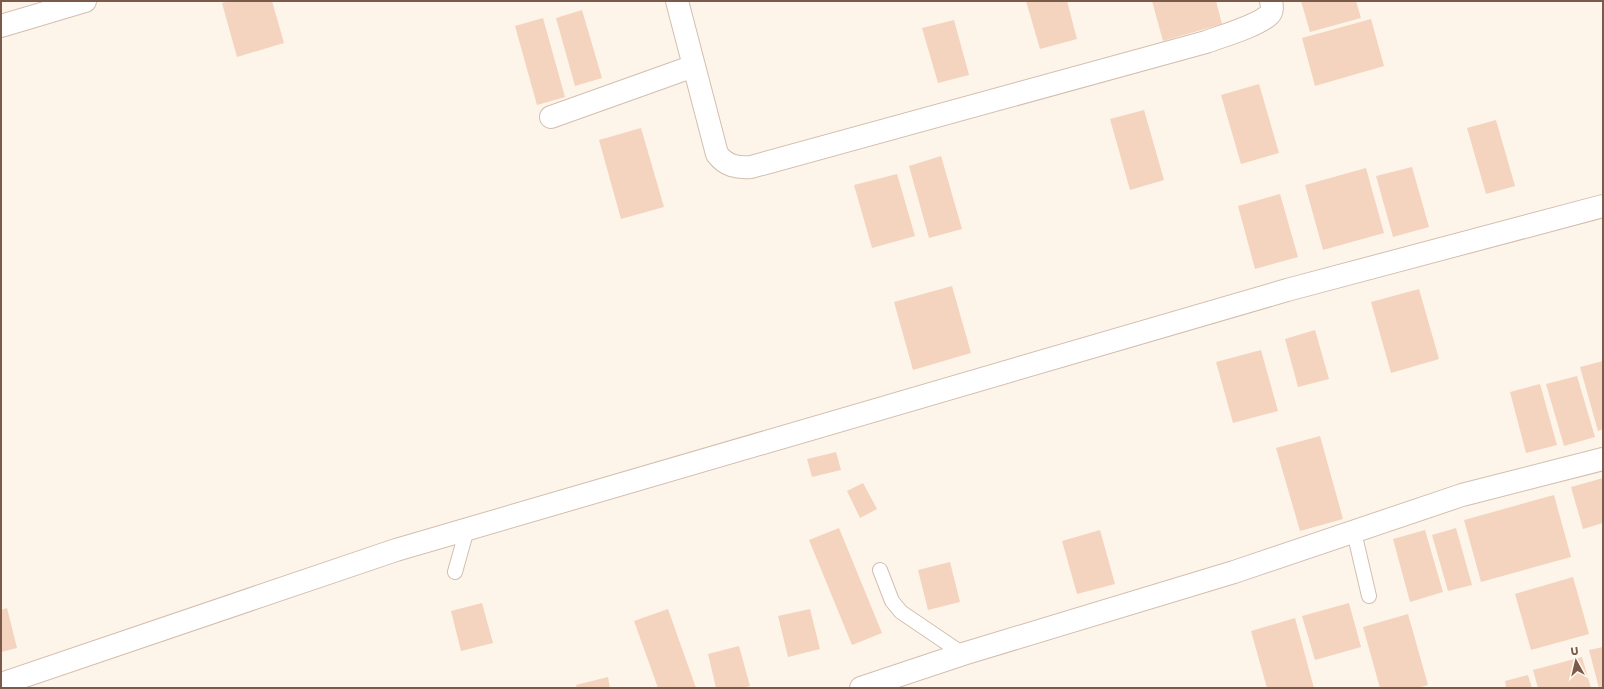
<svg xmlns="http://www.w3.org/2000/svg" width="1604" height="689" font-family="Poppins,sans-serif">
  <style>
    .building { fill: #f4d3bf }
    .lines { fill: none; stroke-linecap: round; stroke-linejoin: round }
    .service-casing { stroke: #d3beb0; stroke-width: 16 }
    .minor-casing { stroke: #d3beb0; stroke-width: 24 }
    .service { stroke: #fff; stroke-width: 14 }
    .minor { stroke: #fff; stroke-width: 22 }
  </style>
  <rect width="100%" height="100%" fill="#fdf5e9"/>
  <!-- building -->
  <path class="building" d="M230,1h42l12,42 -47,14 -15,-54z
    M1026,1h41l10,38 -37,10z
    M1152,1h64l6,23 -59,17z
    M1301,1h55l5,17 -51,14z
    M582,10l20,68 -27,8 -19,-68z
    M543,18l22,79 -28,8 -22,-79z
    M1371,19l13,47 -69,20 -13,-48z
    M954,20l15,55 -31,8 -16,-55z
    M1259,84l20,69 -38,11 -20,-69z
    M1144,110l20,70 -34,10 -20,-71z
    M1496,120l19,66 -29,8 -19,-66z
    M641,128l23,79 -43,12 -22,-79z
    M941,156l21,73 -33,9 -20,-72z
    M1412,167l17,60 -36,10 -17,-61z
    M1366,168l18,65 -61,17 -18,-65z
    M897,174l18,62 -43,12 -18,-63z
    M1280,194l18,63 -43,12 -17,-63z
    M952,286l19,67 -58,17 -19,-68z
    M1419,289l20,70 -48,14 -20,-71z
    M1315,330l14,49 -31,8 -13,-48z
    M1261,350l17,61 -45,12 -17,-61z
    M1603,361v68l-5,2 -18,-64z
    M1577,376l18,61 -31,9 -18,-62z
    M1540,384l17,61 -31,8 -16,-61z
    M1320,436l23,83 -43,12 -24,-83z
    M836,452l5,18 -29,7 -5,-18z
    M1603,478v45l-20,6 -12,-42z
    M863,483l14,26 -17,9 -13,-27z
    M1554,495l17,62 -90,25 -17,-62z
    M839,528l43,105 -30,12 -43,-105z
    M1456,528l16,57 -24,6 -16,-56z
    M1100,530l15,54 -38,10 -15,-53z
    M1425,530l18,62 -33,10 -17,-63z
    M950,562l10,40 -32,8 -10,-40z
    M1573,577l16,57 -58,16 -16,-56z
    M482,603l11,40 -32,8 -10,-40z
    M1349,603l12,44 -46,13 -13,-44z
    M7,608l10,40 -16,4v-42z
    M668,609l28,79h-38l-24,-67z
    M810,609l10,40 -32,8 -10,-41z
    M1408,614l20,71 -11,3h-37l-17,-61z
    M1295,618l19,70h-47l-16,-57z
    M739,646l11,40 -9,2h-25l-8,-34z
    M1603,647v41h-4l-10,-38z
    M1582,657l9,31h-53l-5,-18z
    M1528,675l4,13h-26l-1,-7z
    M608,677l2,11h-33l-1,-3z"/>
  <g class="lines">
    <!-- service casing -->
    <g class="service-casing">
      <path id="service" d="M1354,532l15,64
        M880,570l12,31 9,11 62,42
        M455,572l12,-43"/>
    </g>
    <!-- minor casing -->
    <g class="minor-casing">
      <path id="minor" d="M677,1l40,153c9,12 20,14 34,13l455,-125c16,-6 51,-16 63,-27 4,-4 3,-9 2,-14
        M1,26l84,-25
        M551,117l143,-51
        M1,684l395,-134 891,-260 316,-84
        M861,688l102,-34 271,-82 228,-77 141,-36"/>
    </g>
    <!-- service -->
    <use href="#service" class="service"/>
    <!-- minor -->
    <use href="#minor" class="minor"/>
  </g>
  <!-- border -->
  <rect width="1604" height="689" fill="none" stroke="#795a4b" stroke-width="4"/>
  <!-- north arrow -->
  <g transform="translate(1576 661) rotate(352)" stroke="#fff9f0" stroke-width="3" paint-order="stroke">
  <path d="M0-3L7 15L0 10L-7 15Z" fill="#795a4b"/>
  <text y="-6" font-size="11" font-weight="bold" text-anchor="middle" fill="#795a4b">U</text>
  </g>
</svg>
